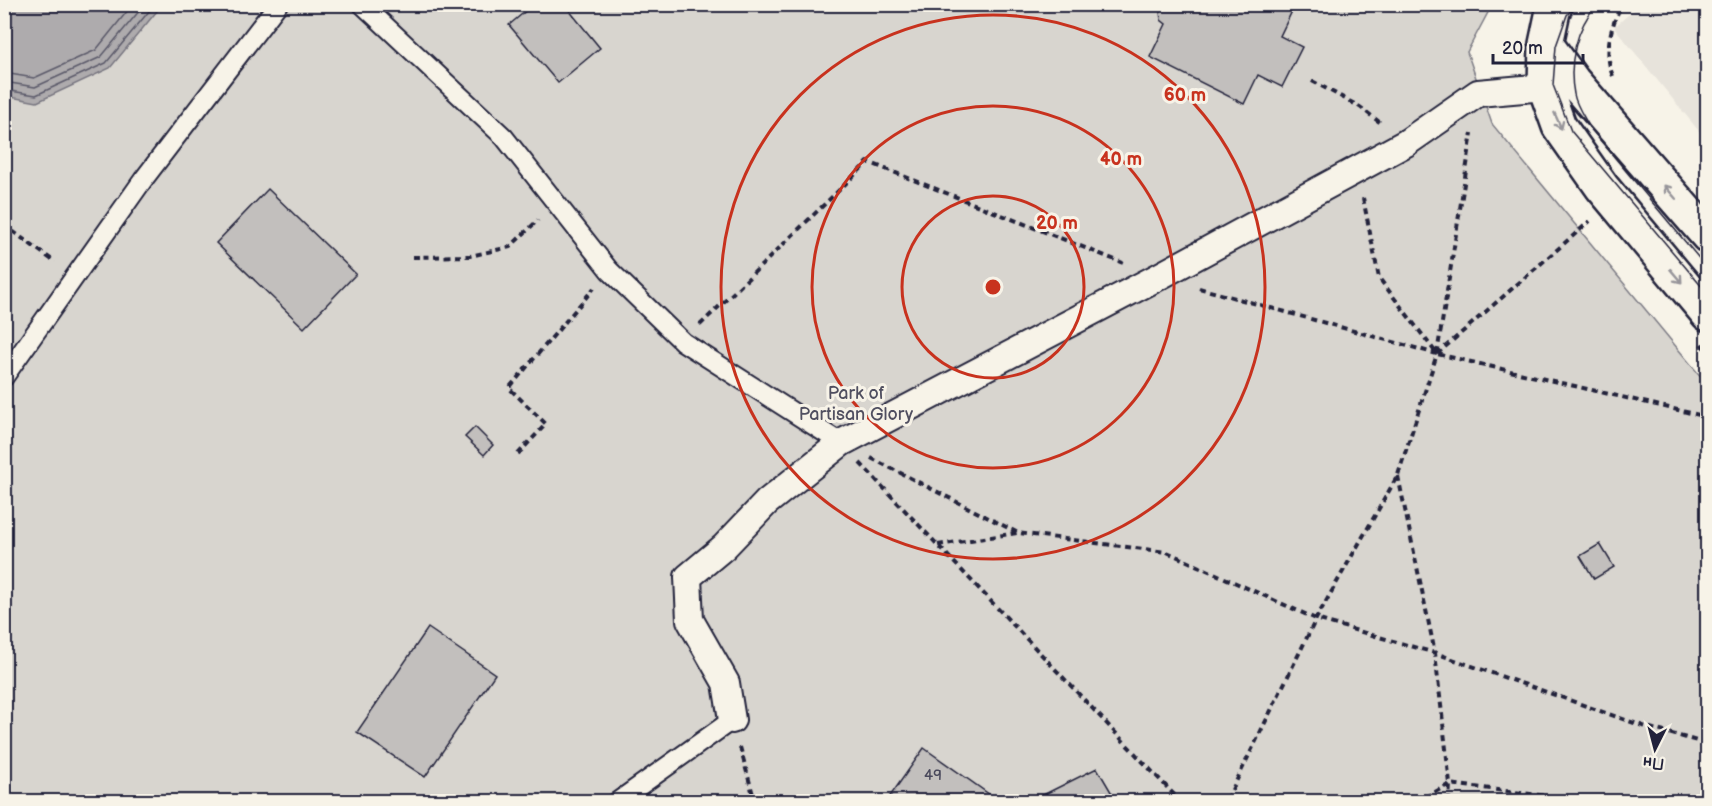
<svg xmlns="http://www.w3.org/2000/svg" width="1712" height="806" font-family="'Balsamiq Sans',sans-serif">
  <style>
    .built { fill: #e7e3db }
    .green { fill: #d8d5cf; stroke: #7d7c85; stroke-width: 1.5 }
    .water { fill: #aeabad; stroke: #76747f; stroke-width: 1.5 }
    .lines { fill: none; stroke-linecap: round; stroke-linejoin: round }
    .shore { stroke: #5a5969; stroke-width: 1.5 }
    .building { fill: #c2bfbd; stroke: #22223b; stroke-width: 1.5 }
    .service-casing { stroke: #22223b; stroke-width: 22 }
    .pedestrian-casing { stroke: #22223b; stroke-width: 30 }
    .tertiary-casing { stroke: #22223b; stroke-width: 38 }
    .path { stroke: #22223b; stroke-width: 4; stroke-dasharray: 6 4.5; stroke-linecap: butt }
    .service { stroke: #f7f3e8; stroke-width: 18 }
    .pedestrian { stroke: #f7f3e8; stroke-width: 26 }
    .tertiary { stroke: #f7f3e8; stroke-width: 33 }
    .tram { stroke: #22223b; stroke-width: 1.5 }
    .oneway { stroke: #97959a }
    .ring { fill: none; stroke: #c8321e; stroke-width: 3 }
    .labels { text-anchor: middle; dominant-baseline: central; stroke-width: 6; stroke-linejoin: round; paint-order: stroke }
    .number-label { font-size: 15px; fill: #4a495c }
    .park-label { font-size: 18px; fill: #504f60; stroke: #f7f3e8 }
    .centre { fill: #c8321e; stroke: #f7f3e8; stroke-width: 3 }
    .ring-label { font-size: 18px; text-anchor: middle; font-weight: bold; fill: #c8321e; stroke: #f7f3e8; stroke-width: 6; stroke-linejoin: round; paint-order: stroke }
  </style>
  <rect width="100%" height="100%" fill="#f7f3e8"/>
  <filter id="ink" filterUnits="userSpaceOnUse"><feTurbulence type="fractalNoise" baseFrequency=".0167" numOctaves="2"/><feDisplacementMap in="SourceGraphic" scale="12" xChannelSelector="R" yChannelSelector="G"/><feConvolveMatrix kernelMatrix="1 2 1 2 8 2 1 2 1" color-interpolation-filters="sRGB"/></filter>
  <g filter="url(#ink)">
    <!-- built -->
    <path class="built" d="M1640,5h67v136l-93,-114z"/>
    <!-- green -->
    <path class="green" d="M5,5h1487l-25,47 25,72 215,260v417l-1702,1z"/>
    <!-- water -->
    <path class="water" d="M4,5l1,-1 157,1 -52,63 -73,34 -32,-6z"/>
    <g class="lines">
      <!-- shore -->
      <path class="shore" d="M4,73l30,5 62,-28 37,-46
        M4,82l31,5 66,-30 44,-53
        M4,90l32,5 70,-32 49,-59"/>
    </g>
    <!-- building -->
    <path class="building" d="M534,4h30l36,44 -42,35 -49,-58z
      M1159,4h119l14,7 -12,25 22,11 -20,40 -24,-12 -14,29 -94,-47 16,-33 -5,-4z
      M268,189l88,85 -52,54 -88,-85z
      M475,427l18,18 -9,10 -19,-18z
      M1600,544l14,23 -20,12 -14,-23z
      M428,628l67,46 -70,103 -68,-45z
      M924,748l76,54h-114z
      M1097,768l20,34h-88z"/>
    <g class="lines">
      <!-- service casing -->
      <g class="service-casing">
        <path id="service" d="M362,4l142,133 105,133 74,72 158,101
          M4,377l139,-197 135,-176
          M617,802l115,-82"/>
      </g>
      <!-- pedestrian casing -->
      <g class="pedestrian-casing">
        <path id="pedestrian" d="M732,720l-6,-37 -36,-63 -2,-43 36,-30 43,-45 74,-59 317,-166 248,-134 72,-50 67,-6"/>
      </g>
      <!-- tertiary casing -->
      <g class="tertiary-casing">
        <path id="tertiary" d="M1556,4l-3,7 -7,33 -1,43 14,39 43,61 106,127
          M1546,44l27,37 135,155"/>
      </g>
      <!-- path -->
      <path class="path" d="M1613,76c-10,-23 -2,-51 9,-72
        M1312,81l48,26 22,17
        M1363,198l16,80 58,76 271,63
        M4,225l51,37
        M413,257l57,-1 40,-9 28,-27
        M1199,288l238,66 -39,121 -82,144 -90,183
        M700,325l168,-163 255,101
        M1701,344l7,8
        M1437,354l35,-221
        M1437,354l153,-133
        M518,454l28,-30 -37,-36 85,-100
        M871,458l147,75 149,19 149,67 119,34 208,73 65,18
        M860,463l321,339
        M1398,476l37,177 15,131 -1,18
        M938,545l79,-12
        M740,747l15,55
        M1416,802l34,-18 144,18
        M1613,802l95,-8"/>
      <!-- service -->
      <use href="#service" class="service"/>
      <!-- pedestrian -->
      <use href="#pedestrian" class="pedestrian"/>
      <!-- tertiary -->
      <use href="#tertiary" class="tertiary"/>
      <!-- tram -->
      <path class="tram" d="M1576,4l-9,11 -11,31 -3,39 18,46 137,163
        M1597,4c-21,24 -29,59 -23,90 2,12 11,24 16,34l118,141"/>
    </g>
    <!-- one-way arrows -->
    <defs><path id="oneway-shaft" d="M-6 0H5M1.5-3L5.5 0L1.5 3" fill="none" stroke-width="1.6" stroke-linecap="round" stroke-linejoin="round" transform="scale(1.5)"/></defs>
    <g class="oneway">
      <use href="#oneway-shaft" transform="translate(1558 121) rotate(66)"/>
      <use href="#oneway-shaft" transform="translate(1670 192) rotate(-131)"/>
      <use href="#oneway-shaft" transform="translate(1676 276) rotate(50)"/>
    </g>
  </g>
  <!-- distance rings -->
  <g class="ring">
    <circle cx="993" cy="287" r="91"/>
    <circle cx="993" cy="287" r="181"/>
    <circle cx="993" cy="287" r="272"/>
  </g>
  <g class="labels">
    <!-- number labels -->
    <g class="number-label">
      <text x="933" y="775">49</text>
    </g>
    <!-- park labels -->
    <g class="park-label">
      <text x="856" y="393">Park of<tspan x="856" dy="21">Partisan Glory</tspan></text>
    </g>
  </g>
  <circle cx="993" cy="287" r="9" class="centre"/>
  <g class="ring-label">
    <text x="1185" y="101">60 m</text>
    <text x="1121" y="165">40 m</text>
    <text x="1057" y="229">20 m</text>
  </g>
  <!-- margin -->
  <rect width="1712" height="806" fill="none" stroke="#f7f3e8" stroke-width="24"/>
  <rect x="12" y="12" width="1688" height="782" fill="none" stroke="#22223b" stroke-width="2" filter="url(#ink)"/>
  <!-- north arrow -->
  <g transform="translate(1655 749) rotate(186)" stroke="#f7f3e8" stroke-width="4.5" paint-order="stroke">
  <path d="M0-4.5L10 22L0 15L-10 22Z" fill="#22223b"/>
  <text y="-9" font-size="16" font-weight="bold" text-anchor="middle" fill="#22223b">Пн</text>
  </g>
  <!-- scale -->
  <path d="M1493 54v9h90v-9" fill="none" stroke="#22223b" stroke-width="3"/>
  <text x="1502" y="54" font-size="18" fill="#22223b" stroke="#f7f3e8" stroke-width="4.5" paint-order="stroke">20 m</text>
</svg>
